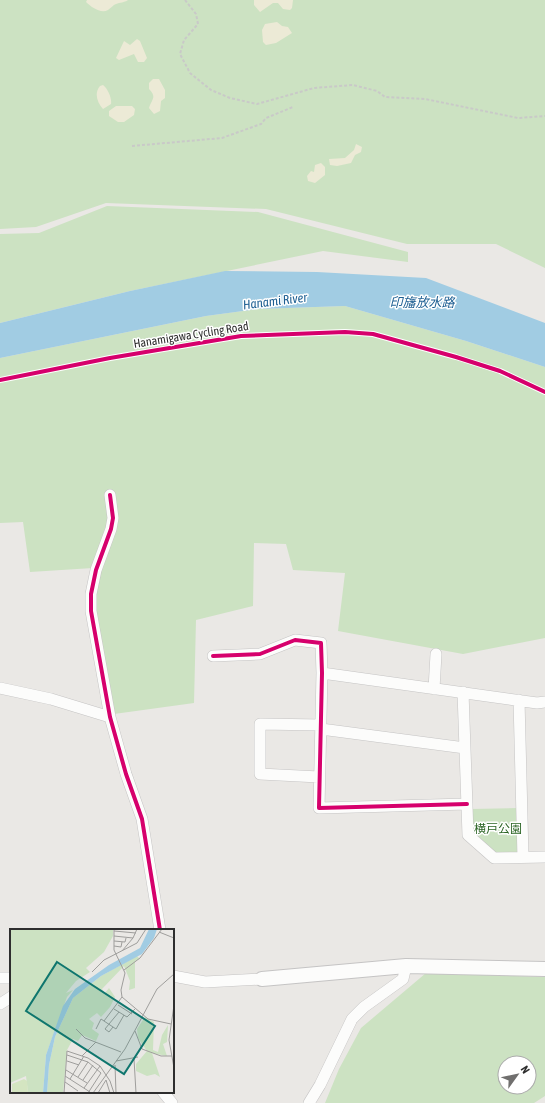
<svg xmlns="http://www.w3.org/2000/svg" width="545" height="1103" font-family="'Asap Condensed','Noto Sans JP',sans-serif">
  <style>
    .green { fill: #cce2c2; fill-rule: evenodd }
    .sand { fill: #ecead6 }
    .water { fill: #a1cce3 }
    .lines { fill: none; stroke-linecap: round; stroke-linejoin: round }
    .minor-casing { stroke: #c5c4c4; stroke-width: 12 }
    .tertiary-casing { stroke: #c5c4c4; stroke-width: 16 }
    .path { stroke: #c9c9c8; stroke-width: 2; stroke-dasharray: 3 2; stroke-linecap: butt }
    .minor { stroke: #fcfcfb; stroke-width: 11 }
    .tertiary { stroke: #fcfcfb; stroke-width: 14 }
    .cycleway-casing { stroke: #fff; stroke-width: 6 }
    .cycleway { stroke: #d6006c; stroke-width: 4 }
    .labels { text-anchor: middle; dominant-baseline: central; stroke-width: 3; stroke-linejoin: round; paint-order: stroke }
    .street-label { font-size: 12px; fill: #2e2e2e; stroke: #fff }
    .park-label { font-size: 12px; fill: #2b6424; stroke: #fff }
    .water-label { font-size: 13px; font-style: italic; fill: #1e5f92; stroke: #fff }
    .inset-road { fill: none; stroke: #9f9e9c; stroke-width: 1 }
    .view { fill: #0f766e; fill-opacity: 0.15; stroke: #0f766e; stroke-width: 2 }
    .inset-edge { fill: none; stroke: #2e2e2e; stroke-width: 2 }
  </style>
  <rect width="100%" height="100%" fill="#eae8e5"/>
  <!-- green -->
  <path class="green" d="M0,0h545v268l-49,-24h-89l-141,-35 -160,-6 -70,24 -36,2z
    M107,206l151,6 150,40v10l-85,-11 -193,40 -130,32v-89l39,-1z
    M345,306l121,35 79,26v271l-82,16 -125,-23 7,-58 -52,-3 -7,-26 -32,-1 -1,63 -57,14 -2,83 -80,11 -22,-83 1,-63 -63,4 -7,-50 -23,1v-165l206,-42 51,-7z
    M518,808l1,42 -4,5 -18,1 -25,-24 -1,-23z
    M426,973l119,4v119l-11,7h-209l14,-34 22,-41zM505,1063h24v24h-24z"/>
  <!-- sand -->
  <path class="sand" d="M87,0h41c-4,3 -8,2 -12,4 -3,1 -5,4 -8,6 -7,4 -17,-3 -22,-8z
    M254,0h39l-1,8 -2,2 -7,-1 -5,-6h-5l-13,9 -6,-7z
    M277,22l5,4 6,1 4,6 -16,10 -10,2 -3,-3 -1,-12 3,-6z
    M137,39l3,2 7,17 -3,4h-6l-4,-8 -15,6 -3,-2 8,-17 6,4z
    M153,79h6l6,11v8l-4,3 -1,10 -6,3 -5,-6c3,-9 8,-11 0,-19v-6z
    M103,85c5,4 9,13 8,19l-8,5c-6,-7 -9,-16 -3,-23z
    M116,106h16l3,3 -1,6 -10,7h-6l-9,-6v-5z
    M356,144l6,3 -1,5 -6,3 -4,8 -14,3 -7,-1 -1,-6 16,-1 9,-8z
    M321,163l4,4v8l-10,8 -7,-2 -1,-5 4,-5 3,1 1,-7z"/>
  <!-- water -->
  <path class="water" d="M225,271l92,1 109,6 119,45v44l-79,-26 -121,-35 -88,3 -51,7 -206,42v-35l130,-32z"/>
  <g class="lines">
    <!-- minor casing -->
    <g class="minor-casing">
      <path id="minor" d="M110,495l3,23 -2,11 -15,41 -5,24v17l19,106 16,57 16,45 18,111
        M213,656l47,-2 35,-14 26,3 1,30 -3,135 148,-4
        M322,673l215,30 8,-1
        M0,688l51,11 59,18
        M434,689l2,-35
        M463,692l5,143 26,23 51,-1
        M519,700l4,157
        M321,729l144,19
        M319,777l-59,-3v-50l61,1
        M173,976l32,6 57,-3
        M0,978h11
        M0,1004l11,-7
        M163,1092l9,11
        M309,1103l11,-18 32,-66 12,-12 39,-28 3,-13"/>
    </g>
    <!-- tertiary casing -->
    <g class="tertiary-casing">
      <path id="tertiary" d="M262,979l144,-13 139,3"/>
    </g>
    <!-- path -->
    <path class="path" d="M185,0l11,14 2,10 -14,16 -4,14 10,19 21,17 19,8 27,6 57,-16 39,-3 24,6 8,6 40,2 93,19 27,-2
      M132,146l90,-8 39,-14 5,-6 27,-11"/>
    <!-- minor -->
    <use href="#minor" class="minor"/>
    <!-- tertiary -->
    <use href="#tertiary" class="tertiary"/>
    <!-- cycleway casing -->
    <g class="cycleway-casing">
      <path id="cycleway" d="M0,380l110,-22 131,-22 104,-4 28,2 83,23 44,14 45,21
        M110,495l3,23 -2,11 -15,41 -5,24v17l19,106 16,57 16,45 18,111
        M213,656l47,-2 35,-14 26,3 1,30 -3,135 148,-4"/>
    </g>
    <!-- cycleway -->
    <use href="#cycleway" class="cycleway"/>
  </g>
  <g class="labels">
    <!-- street labels -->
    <g class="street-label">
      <text transform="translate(191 335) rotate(-9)">Hanamigawa Cycling Road</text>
    </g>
    <!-- park labels -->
    <g class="park-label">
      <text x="498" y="829">横戸公園</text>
    </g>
    <!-- water labels -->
    <g class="water-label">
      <text transform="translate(275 301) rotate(-7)">Hanami River</text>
      <text x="422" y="302">印旛放水路</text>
    </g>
  </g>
  <!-- overview -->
  <g transform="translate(10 929)">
    <rect width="164" height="164" fill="#eae8e5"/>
    <path d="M0,0h103v7l-9,16 -18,16 4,4 -14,9 -10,12 7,-3 -6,7 -21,58 -3,38h-15l-2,-17 -16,7zM127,27l3,3 -5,2v27l-6,2 1,-9 -6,-15 -22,23 3,4 4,-5 6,9 -5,10 -9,10 -4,-4 -8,6 5,4 -2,6 7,5 -3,7 -14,-6 -4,6 -5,-2 -6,11 -4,43h-16l2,-28 6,-28 18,-39 28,-22zM135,88l9,5 -1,28 5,2 4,-17 6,-10 -1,17 -4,2 4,12 -15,-3 8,24 -5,-3 -8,2 -11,-5v-7l11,-13 -9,-13 -1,-9z" fill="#cce2c2"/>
    <path d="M14,150l3,2 1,12h-16v-9z" fill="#d4e5c1"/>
    <path d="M139,0h8l-3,9 -12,16 -41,22 -28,22 -18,39 -6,28 -2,28h-4l3,-38 17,-49 12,-17 34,-24 31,-17z" fill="#a1cce3"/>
    <path class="inset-road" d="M104,0v21l11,23 -4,17 1,7 26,22 23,5M104,2l22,2M149,3l15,6M104,7l19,2M104,12l11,1 1,-4M104,17l7,1 1,-5M112,22l11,-13 4,-9M114,41l16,-12 22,-29M82,43l12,-12 33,-17 9,-14M108,76l14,9M164,76l-5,35 5,28M104,80l13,8 8,-8M94,92l18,-24M99,95l-4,5 4,3 4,-5M99,95l10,-12M66,100l9,9 36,14M86,100l5,-10 15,10 8,-14M125,102l7,18 19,7h11M57,126l21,7 13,11 -13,20M72,127l14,-14M124,130l2,34M57,132l12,4M106,132l22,-4M105,136l1,28M56,141l21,13M55,147l25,16M68,148l10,-15M60,150l14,-23M73,151l10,-15M55,153l13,9M74,159l16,-22M54,164l3,-42 21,7 12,8 10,15 4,12M83,164l32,-44 32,-60 17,-15M88,164l8,-13 4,13"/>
    <path class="view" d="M47,33l98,64 -31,48 -98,-63z"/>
    <rect width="164" height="164" class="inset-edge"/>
  </g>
  <!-- north arrow -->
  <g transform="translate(517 1075) rotate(57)"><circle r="19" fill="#ffffff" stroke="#ababab"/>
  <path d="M0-3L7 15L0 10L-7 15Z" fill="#706f6e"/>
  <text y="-6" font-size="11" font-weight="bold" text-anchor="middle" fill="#2e2e2e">N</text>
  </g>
</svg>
